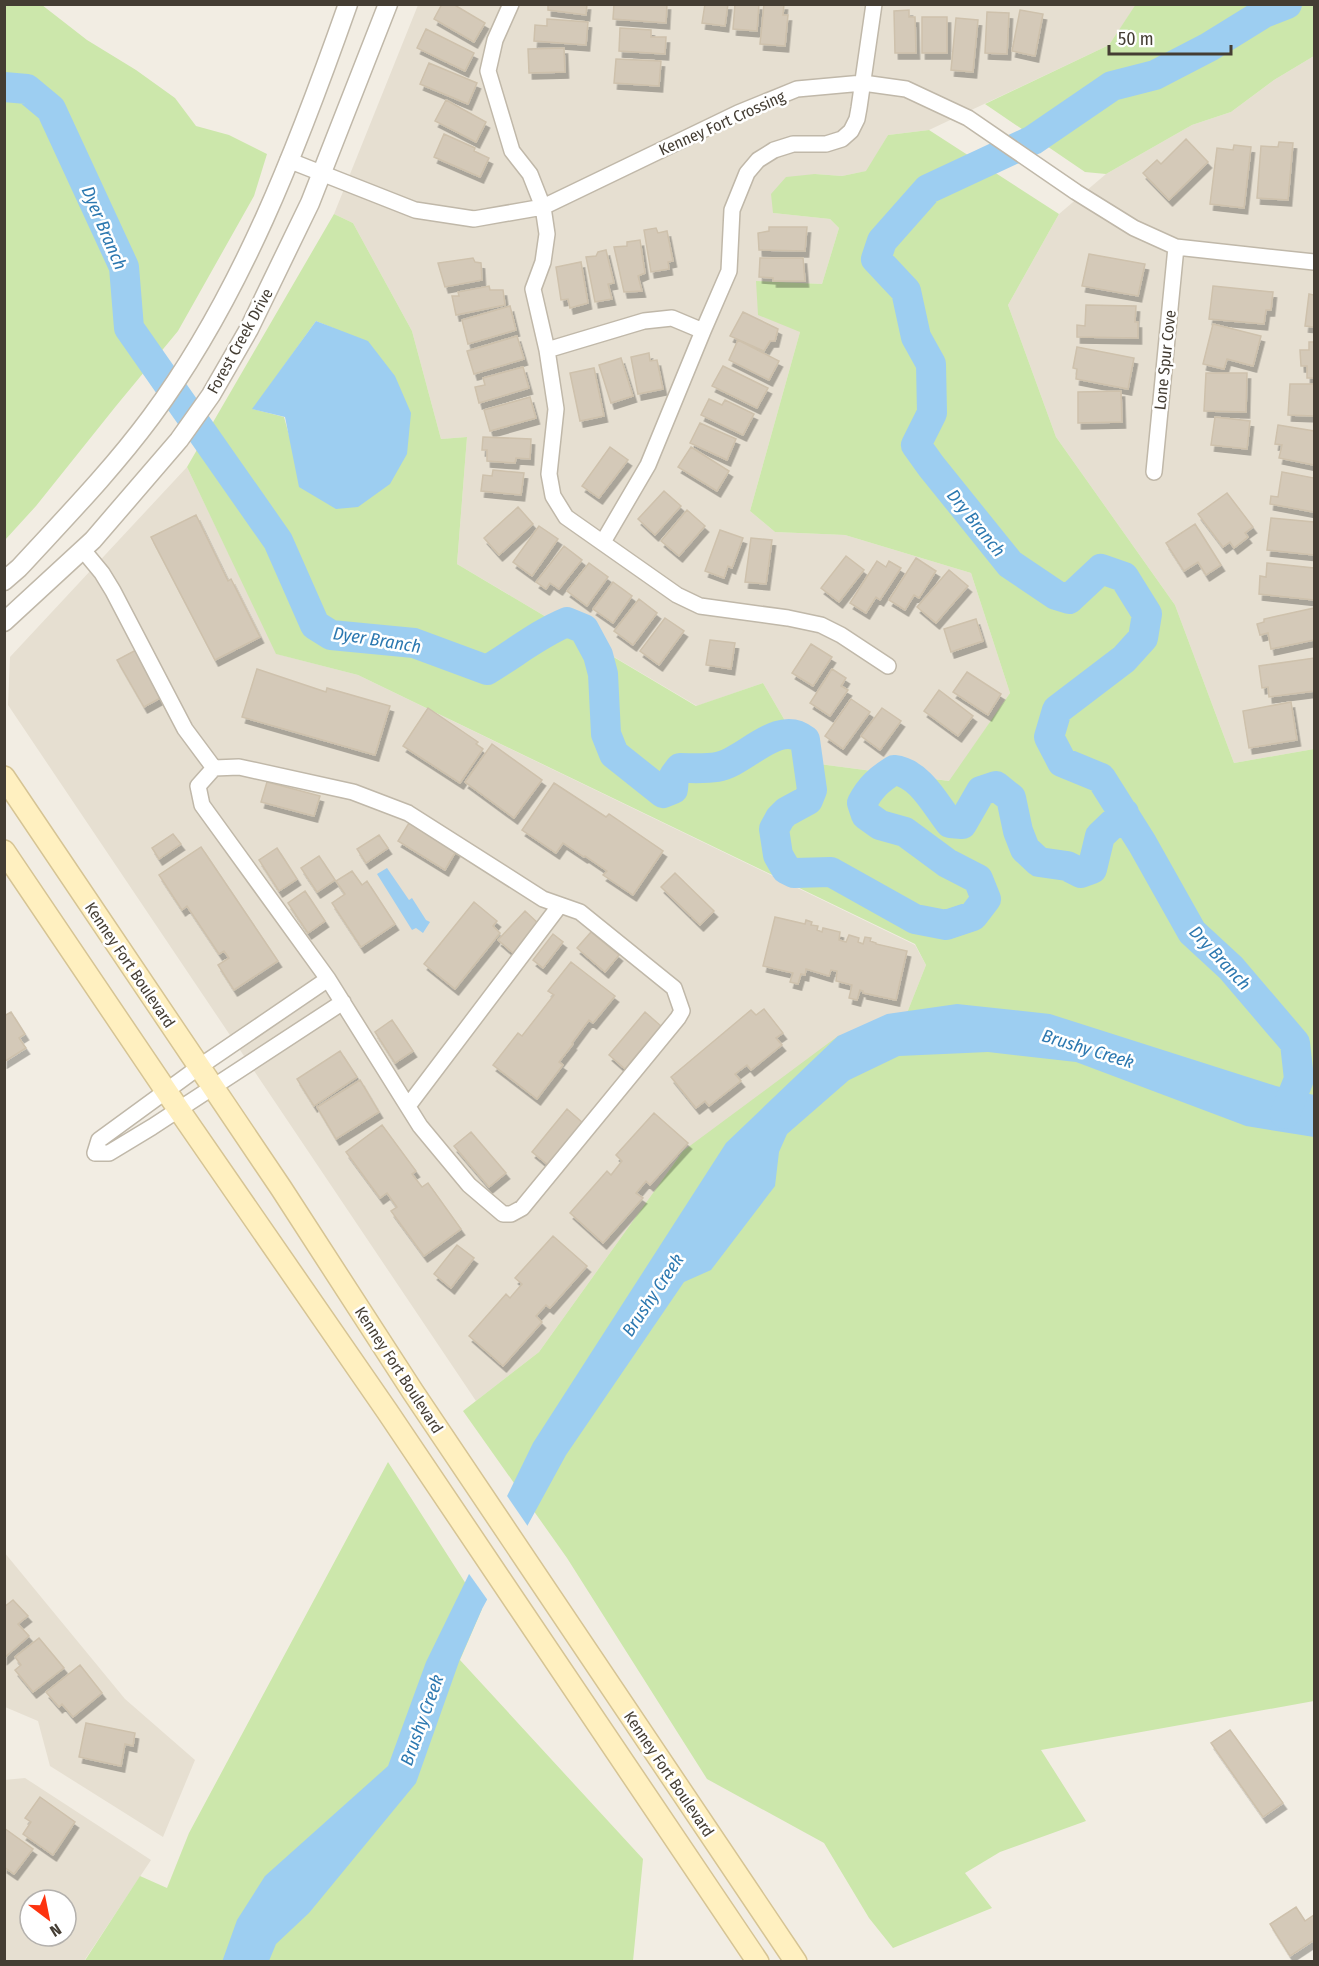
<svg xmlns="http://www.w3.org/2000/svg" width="1319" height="1966" font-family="'Fira Sans Condensed',sans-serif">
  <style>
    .residential { fill: #e6dfd1; fill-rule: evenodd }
    .green { fill: #cce7ab; fill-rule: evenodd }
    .water { fill: #9dcef1 }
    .pier { fill: #f2ede3 }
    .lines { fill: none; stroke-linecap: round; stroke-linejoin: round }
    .river { stroke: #9dcef1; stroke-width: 30 }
    .building { fill: #d4c9b8; stroke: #cec1ac; stroke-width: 1.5; filter: url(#shadow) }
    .minor-casing { stroke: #c0b8a9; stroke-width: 18 }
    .tertiary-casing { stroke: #c0b8a9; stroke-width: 21 }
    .secondary-casing { stroke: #d6c494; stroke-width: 24 }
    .minor { stroke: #fff; stroke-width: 15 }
    .tertiary { stroke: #fff; stroke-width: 18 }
    .secondary { stroke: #fff0c0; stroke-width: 21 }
    .labels { text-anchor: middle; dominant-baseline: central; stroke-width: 5; stroke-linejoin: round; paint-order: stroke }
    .street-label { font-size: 16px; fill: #443d33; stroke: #fff }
    .water-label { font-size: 18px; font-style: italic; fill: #2c78b0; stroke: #fff }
  </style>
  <defs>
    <filter id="shadow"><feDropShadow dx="3.5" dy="6" stdDeviation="0" flood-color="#0004"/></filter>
  </defs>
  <rect width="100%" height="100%" fill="#f2ede3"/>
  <!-- residential -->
  <path class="residential" d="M418,5h718l-27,40 -180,85 -41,5 -21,36 -25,5 -27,-2 -42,39 57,6 9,9 -17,56 -66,-3 44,51 -50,179 25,21 70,3 126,38 39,120 -60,88 -131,-17 -28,-33 -28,-48 -66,23 -240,-142 10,-127 -26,2 -29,-108 -59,-108 -19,-9z
    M1314,56v693l-80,14 -59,-158 -119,-168 -48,-132 51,-91 47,-40 86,-49 39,-13 43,-32z
    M187,467l90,187 81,21 557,270 11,20 -21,53 -222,133 -144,201 -63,49 -468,-696 2,-48z
    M4,1552l121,147 70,61 -32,77 -113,-71 -12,-45 -33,-14z
    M25,1778l126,82 -67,101h-79l-1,-181zM30,1900h36v36h-36z"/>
  <!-- green -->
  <path class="green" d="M5,4l37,1 45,35 49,30 39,28 21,28 33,9 38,19 -13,42 -76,135 -62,75 -80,100 -31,34z
    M1136,4l178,1v51l-40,24 -43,32 -39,13 -86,49 -21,-2 -100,-68 124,-59z
    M929,130l130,84 -51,91 48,132 119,168 59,158 80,-14v952l-273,49 45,71 -86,31 -35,21 27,35 -99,40 -24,-30 -45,-75 -117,-64 -140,-221 -104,-147 76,-59 144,-201 155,-115 67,-18 21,-53 -11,-21 -557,-269 -82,-21 -89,-187 147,-253 19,9 59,108 29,108 26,-2 -10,127 239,142 67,-23 28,48 28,33 130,17 61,-88 -39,-120 -126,-38 -70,-3 -25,-21 50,-179 -42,-17 -2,-34 66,3 17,-56 -9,-9 -57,-6 -2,-19 15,-17 29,-3 27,2 24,-5 22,-36zM316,321l17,7 -44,107 -5,-18 -31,-8z
    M388,1462l94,147 -22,51 183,199 -10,102 -549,1 56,-86 27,12 22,-55z"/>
  <!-- water -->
  <path class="water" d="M316,321l52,20 27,35 16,37 -4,41 -17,30 -32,23 -22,2 -37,-22 -14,-70 -33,-8z
    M387,868l22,32 3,-2 14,22 4,2 -7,11 -7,-5 -4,2 -35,-56z
    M957,1004l93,10 226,72 38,9v42l-68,-11 -170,-64 -88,-10 -89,4 -50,24 -62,54 -8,18 -4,34 -64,84 -27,12 -118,173 -84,154 -22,50 -44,124 -107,130 -33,31 -7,17 -47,1 15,-42 28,-44 123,-110 38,-104 107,-219 193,-300 112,-107 49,-22z"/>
  <!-- pier -->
  <path class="pier" d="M505,1493l24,35 -40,74 -22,-31z"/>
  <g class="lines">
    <!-- river -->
    <path class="river" d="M4,87l23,2 24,20 73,158 5,61 149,213 37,84 16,10 83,8 73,27c27,-16 51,-36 80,-48l17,7 14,26 5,19 3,60 8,20 49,39 10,-4 1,-13 6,-8c12,0 25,1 37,-1 27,-4 61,-49 88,-27l7,50 -4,10 -22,12 -6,6 -6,11 4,26 8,14 8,4 37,-1 84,47 31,6 27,-9 13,-17 -8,-20 -31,-16 -42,-31 -25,-7 -14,-10 -4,-12c8,-16 18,-24 32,-33 26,3 41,34 56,53l12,1 19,-33 15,-5 15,12 7,33 7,18 14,13 28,4 14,7 11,-4 8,-33 24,-23
      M1285,1114l14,-35 -4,-36 -64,-75 -39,-36 -50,-89 -41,-65 -39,-16 -13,-25 8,-27 67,-51 19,-21 4,-24 -23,-37 -23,-8 -32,30 -13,-4 -46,-31 -79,-98 -15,-21 16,-32 -1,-49 -15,-27 -10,-46 -30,-32 6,-18 46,-52 105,-49 79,-54 43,-11 54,-28 55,-34 23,-9"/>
  </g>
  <!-- building -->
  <path class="building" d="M442,4h11l32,19 -11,19 -40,-23z
    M548,4h39l-1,11 -38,-5z
    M614,4h53l-1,19 -53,-4z
    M705,4h23l-3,22 -23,-3z
    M735,4h24l-2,27 -24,-2z
    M764,4h20l-1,11h5l-3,31 -25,-2z
    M909,10v7h6l1,36h-21l-1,-42z
    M1020,10l23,4 -8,42 -23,-5z
    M987,12l22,1 -2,41 -22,-1z
    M922,17h25v36h-25z
    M956,18l22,2 -5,52 -22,-2z
    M547,19l41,3 -2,23 -52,-4 1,-16 12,1z
    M620,28l31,2v7h15l-1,17 -46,-3z
    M426,29l48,24 -9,18 -48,-23z
    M564,48l1,24 -36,1 -1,-24z
    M616,59l45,2 -2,25 -45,-3z
    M429,63l48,20 -9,21 -48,-20z
    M446,100l40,22 -10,20 -41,-21z
    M444,134l31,14 -1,3 15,7 -9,19 -46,-20z
    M1186,139l22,23 -39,38 -26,-27 14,-13 4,4z
    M1279,142l14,1 -5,57 -31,-2 4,-52 17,1z
    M1234,145l17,2 -7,61 -34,-4 7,-56 16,2z
    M769,227h38l-2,24 -46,-1 -1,-17 11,-2z
    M656,228l2,5 9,-2 6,30 -5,1 1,7 -18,3 -7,-42z
    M640,240l5,33 -7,3 4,15 -18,1 -10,-45 13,-1v-4z
    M606,250l8,33 -6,1 4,15 -17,3 -9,-45 10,-1 2,-4z
    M1089,254l56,10 -7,32 -56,-10z
    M473,258l2,4 6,1 1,17 -37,7 -7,-24z
    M760,258h43l2,23h-32v-3l-14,-1z
    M581,262l7,41 -18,5 -2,-9 -7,1 -5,-33z
    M489,286l1,4h13l2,15 -49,10 -4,-19h7l-1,-4z
    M1213,286l60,6 -2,18h-5l-2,14 -55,-5z
    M1309,294l5,1v32l-9,-1z
    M1086,305l50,1 -1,16h3v16l-61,-1v-12l8,1z
    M510,306l6,24 -48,14 -6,-24z
    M743,312l35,17 -3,12h-5l-6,10 -34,-15z
    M1213,324l48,12 -8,30 -26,-7 -3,10 -21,-5z
    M517,336l7,23 -50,15 -7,-23z
    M738,340l41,21 -10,19 -40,-20z
    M1309,342h5v36h-7v-12h-6l-1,-16h9z
    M1077,347l57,11 -6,31 -52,-10 1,-10 -4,-1z
    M649,353l1,8 7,-1 6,29 -25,5 -7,-37z
    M621,358l12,38 -22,7 -12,-38z
    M723,366l45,22 -11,20 -45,-22z
    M523,367l6,21 -50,15 -4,-16 10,-2 -2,-7z
    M594,368l10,48 -24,5 -10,-48z
    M1206,373h41l-1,39 -42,-1z
    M1290,384h24v32l-26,-1z
    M1121,391l1,31 -44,1v-31z
    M530,397l6,21 -46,13 -6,-21z
    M709,399l13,6 3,-5 29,14 -11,21 -42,-20z
    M1215,417l35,4 -3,28 -36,-4z
    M700,423l36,16 -9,21 -37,-17z
    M1278,425l36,6v34l-35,-7 3,-13 -7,-1z
    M483,437l48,2 -1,20 -14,-1 -1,5 -28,-2v-11h-5z
    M610,447l18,13 -29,38 -17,-12z
    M691,447l38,24 -12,20 -39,-24z
    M493,470l31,3 -3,22 -40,-4 2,-16 9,1z
    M1282,472l32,6v34l-44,-8 1,-8 7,1z
    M664,491l17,15 -26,29 -17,-16z
    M1227,493l26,34 -8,6 3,4 -14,11 -4,-6 -7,5 -25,-33z
    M518,507l15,17 -34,31 -15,-17z
    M687,510l18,16 -26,30 -18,-15z
    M196,515l32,66 3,-2 29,58 -45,23 -64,-123z
    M1271,518l43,4v33l-47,-5z
    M1195,524l26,41 -15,10 -8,-13 -14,9 -18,-28z
    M539,526l19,13 -26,37 -19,-14z
    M720,530l23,8 -11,30 -4,-2 -4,12 -19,-7z
    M751,538l21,2 -6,44 -21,-2z
    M564,546l18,14 -23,29 -9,-6 -4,6 -10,-7z
    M846,556l18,14 -25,32 -18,-14z
    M916,558l20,13 -17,27 -5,-3 -9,15 -16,-10z
    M877,561l9,6 3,-6 12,7 -21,32 -4,-3 -10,16 -16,-10z
    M589,563l19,14 -21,29 -20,-15z
    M1267,563l47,5v32l-55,-6 1,-18 6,1z
    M949,570l19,16 -32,37 -19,-16z
    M613,582l19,14 -19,27 -20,-14z
    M639,599l18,14 -24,32 -19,-14z
    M1314,608v32l-43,9 -3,-16 -8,2 -3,-11 7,-2v-3z
    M665,618l19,13 -25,34 -19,-14z
    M976,619l7,22 -32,11 -7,-23z
    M710,640l25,3 -4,26 -25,-4z
    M811,644l21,13 -19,29 -21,-13z
    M136,650l26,47 -18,10 -27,-47z
    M1314,658v33l-45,6 -1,-10 -6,1 -3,-22z
    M257,669l69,23 1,-4 63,18 -15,49 -133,-38z
    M832,669l14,9 -5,8 7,4 -18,26 -20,-13z
    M967,672l34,22 -13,21 -35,-23z
    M939,690l34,26 -15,20 -34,-25z
    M851,699l19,13 -27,37 -18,-13z
    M1291,702l6,38 -48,8 -6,-37z
    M428,708l50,34 -2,2 7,5 -23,34 -57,-37z
    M882,708l19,13 -21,29 -19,-14z
    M492,744l50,36 -28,38 -49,-36z
    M267,782l53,14 -6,20 -53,-14z
    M554,783l52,34 3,-3 54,37 -30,44 -30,-20 4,-4 -22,-15 -1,1 -21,-14 -7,10 -34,-23z
    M409,823l47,28 -11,19 -47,-29z
    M173,834l8,10 -22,15 -7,-11z
    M379,835l9,13 -22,15 -9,-14z
    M201,847l77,114 -44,29 -16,-25 11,-7 -5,-7 -5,3 -32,-48 -5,4 -23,-35z
    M277,848l20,31 -18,12 -20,-31z
    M319,856l16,24 -18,12 -16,-24z
    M352,871l10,14 5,-4 28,43 -34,23 -29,-44 13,-9 -9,-13z
    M675,873l39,38 -14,14 -39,-38z
    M305,891l20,30 -17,12 -20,-30z
    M474,902l23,19 -4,5 7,7 -45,56 -31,-25z
    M525,911l14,13 -26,29 -15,-13z
    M775,917l30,7 1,-4 6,2 -1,3 7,1 -1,4 5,2 1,-4 17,4 -1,8 7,2 3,-7 10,3 -1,4 5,2 2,-7 6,1 -1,3 6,2v1l31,7 -11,49 -33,-7v-2l-3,-1 -3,10 -8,-2 3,-13 -16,-4 1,-10 -6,-1 -2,6 -23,-7 -1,6 -4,-1 -3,10 -8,-2 3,-9 -30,-7z
    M591,932l28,23 -14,17 -28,-24z
    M553,934l10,8 -20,26 -10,-8z
    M571,962l44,34 -22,27 -4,-3 -17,23 1,1 -14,18 4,3 -26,34 -44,-34 25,-32 4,3 32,-41 -6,-4z
    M764,1009l19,24 -7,5 6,7 -31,25 -4,-5 -12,9 6,7 -32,25 -4,-5 -9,7 -25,-31 80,-67 5,5z
    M11,1012l14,22 -6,4 7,10 -22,14v-46z
    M645,1012l16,14 -36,43 -16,-14z
    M392,1020l21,31 -18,12 -20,-31z
    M340,1051l17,26 -43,29 -17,-27z
    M360,1080l19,32 -43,27 -19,-32z
    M567,1109l16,14 -35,42 -16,-13z
    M654,1113l34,30 -38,42 -4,-4 -10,12 7,5 -40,45 -33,-30 37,-42 4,4 11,-14 -6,-6z
    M382,1125l34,46 -4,3 10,13 6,-4 33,46 -37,27 -33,-45 6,-4 -10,-14 -7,5 -34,-46z
    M471,1132l35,41 -17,14 -35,-41z
    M553,1236l34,30 -37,42 -4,-3 -10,11 6,6 -39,44 -34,-30 37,-42 4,4 12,-14 -7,-6z
    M457,1245l17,13 -23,30 -17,-14z
    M13,1600l15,16 -10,8 11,12 -25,22v-51z
    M39,1638l25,30 -31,24 -18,-22 6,-5 -6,-8z
    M80,1665l22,28 -29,24 -11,-13 -3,3 -13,-15z
    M86,1723l49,10 -2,13 -8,-2 -4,22 -42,-9z
    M1230,1730l53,73 -20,14 -52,-74z
    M40,1797l35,25 -22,33 -30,-21 8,-12 -6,-4z
    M4,1828l29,21 -19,25 -10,-7z
    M1296,1907l9,14 9,-6v25l-24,16 -20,-32z"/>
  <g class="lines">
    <!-- minor casing -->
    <g class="minor-casing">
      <path id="minor" d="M511,4l-16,36 -7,31 24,80 18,23 13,33 4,27 -4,28 -10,27 14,61 9,59 -7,65 4,22 13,21 111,78 23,11 88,12 33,7 20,10 47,31
        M288,160l127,50 59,9 69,-12 195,-94 59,-24 66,-6 43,6 62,29 108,74 58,36 42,19 138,15
        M547,350l97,-29 28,-3 31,13
        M1154,472l22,-225
        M603,542l45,-77 55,-134 26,-60 3,-61 15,-37 11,-13 16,-10 19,-6h33l16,-5 9,-8 6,-12 2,-11 15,-104
        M83,550l19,23 11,18 72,138 29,39
        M239,767l114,25 55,21 135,86 37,13 94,76 8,23 -4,7 -156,190 -11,6h-8l-34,-29 -49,-59 -92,-147 -126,-174 -4,-19 16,-18z
        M328,979l-129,88 -100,73 -4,13h14l43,-26 191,-125
        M408,1106l152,-201"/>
    </g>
    <!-- tertiary casing -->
    <g class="tertiary-casing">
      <path id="tertiary" d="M4,581l15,-13c45,-49 92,-97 132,-151 90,-121 147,-271 197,-413
        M4,622l89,-82 86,-100 32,-45 38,-66 61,-126 78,-199"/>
    </g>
    <!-- secondary casing -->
    <g class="secondary-casing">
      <path id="secondary" d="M4,777l277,411 132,204 383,570
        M4,851l175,259 208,301 371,551"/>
    </g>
    <!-- minor -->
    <use href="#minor" class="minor"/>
    <!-- tertiary -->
    <use href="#tertiary" class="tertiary"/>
    <!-- secondary -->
    <use href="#secondary" class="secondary"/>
  </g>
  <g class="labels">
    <!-- street labels -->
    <g class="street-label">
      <text transform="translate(722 123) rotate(-24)">Kenney Fort Crossing</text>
      <text transform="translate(240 341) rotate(-61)">Forest Creek Drive</text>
      <text transform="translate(1165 360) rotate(-84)">Lone Spur Cove</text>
      <text transform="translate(130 965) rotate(56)">Kenney Fort Boulevard</text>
      <text transform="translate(399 1370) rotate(57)">Kenney Fort Boulevard</text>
      <text transform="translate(669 1774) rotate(56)">Kenney Fort Boulevard</text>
    </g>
    <!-- water labels -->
    <g class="water-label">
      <text transform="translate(104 228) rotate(67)">Dyer Branch</text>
      <text transform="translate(976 523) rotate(51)">Dry Branch</text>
      <text transform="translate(377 640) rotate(9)">Dyer Branch</text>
      <text transform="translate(1220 958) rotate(47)">Dry Branch</text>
      <text transform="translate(1088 1049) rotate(17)">Brushy Creek</text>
      <text transform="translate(653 1295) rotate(-56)">Brushy Creek</text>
      <text transform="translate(422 1720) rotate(-70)">Brushy Creek</text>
    </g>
  </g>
  <!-- border -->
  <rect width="1319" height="1966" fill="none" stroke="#443d33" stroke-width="12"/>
  <!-- north arrow -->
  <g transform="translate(48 1918) rotate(148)"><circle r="28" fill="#ffffff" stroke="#b4b1ad" stroke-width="1.5"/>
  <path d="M0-4.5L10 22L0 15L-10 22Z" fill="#fd330f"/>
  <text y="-9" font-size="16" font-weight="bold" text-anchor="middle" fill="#443d33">N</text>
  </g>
  <!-- scale -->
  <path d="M1109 45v9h122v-9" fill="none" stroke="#443d33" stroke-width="3"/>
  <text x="1118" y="45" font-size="18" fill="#443d33" stroke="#ffffff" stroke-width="4.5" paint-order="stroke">50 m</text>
</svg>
